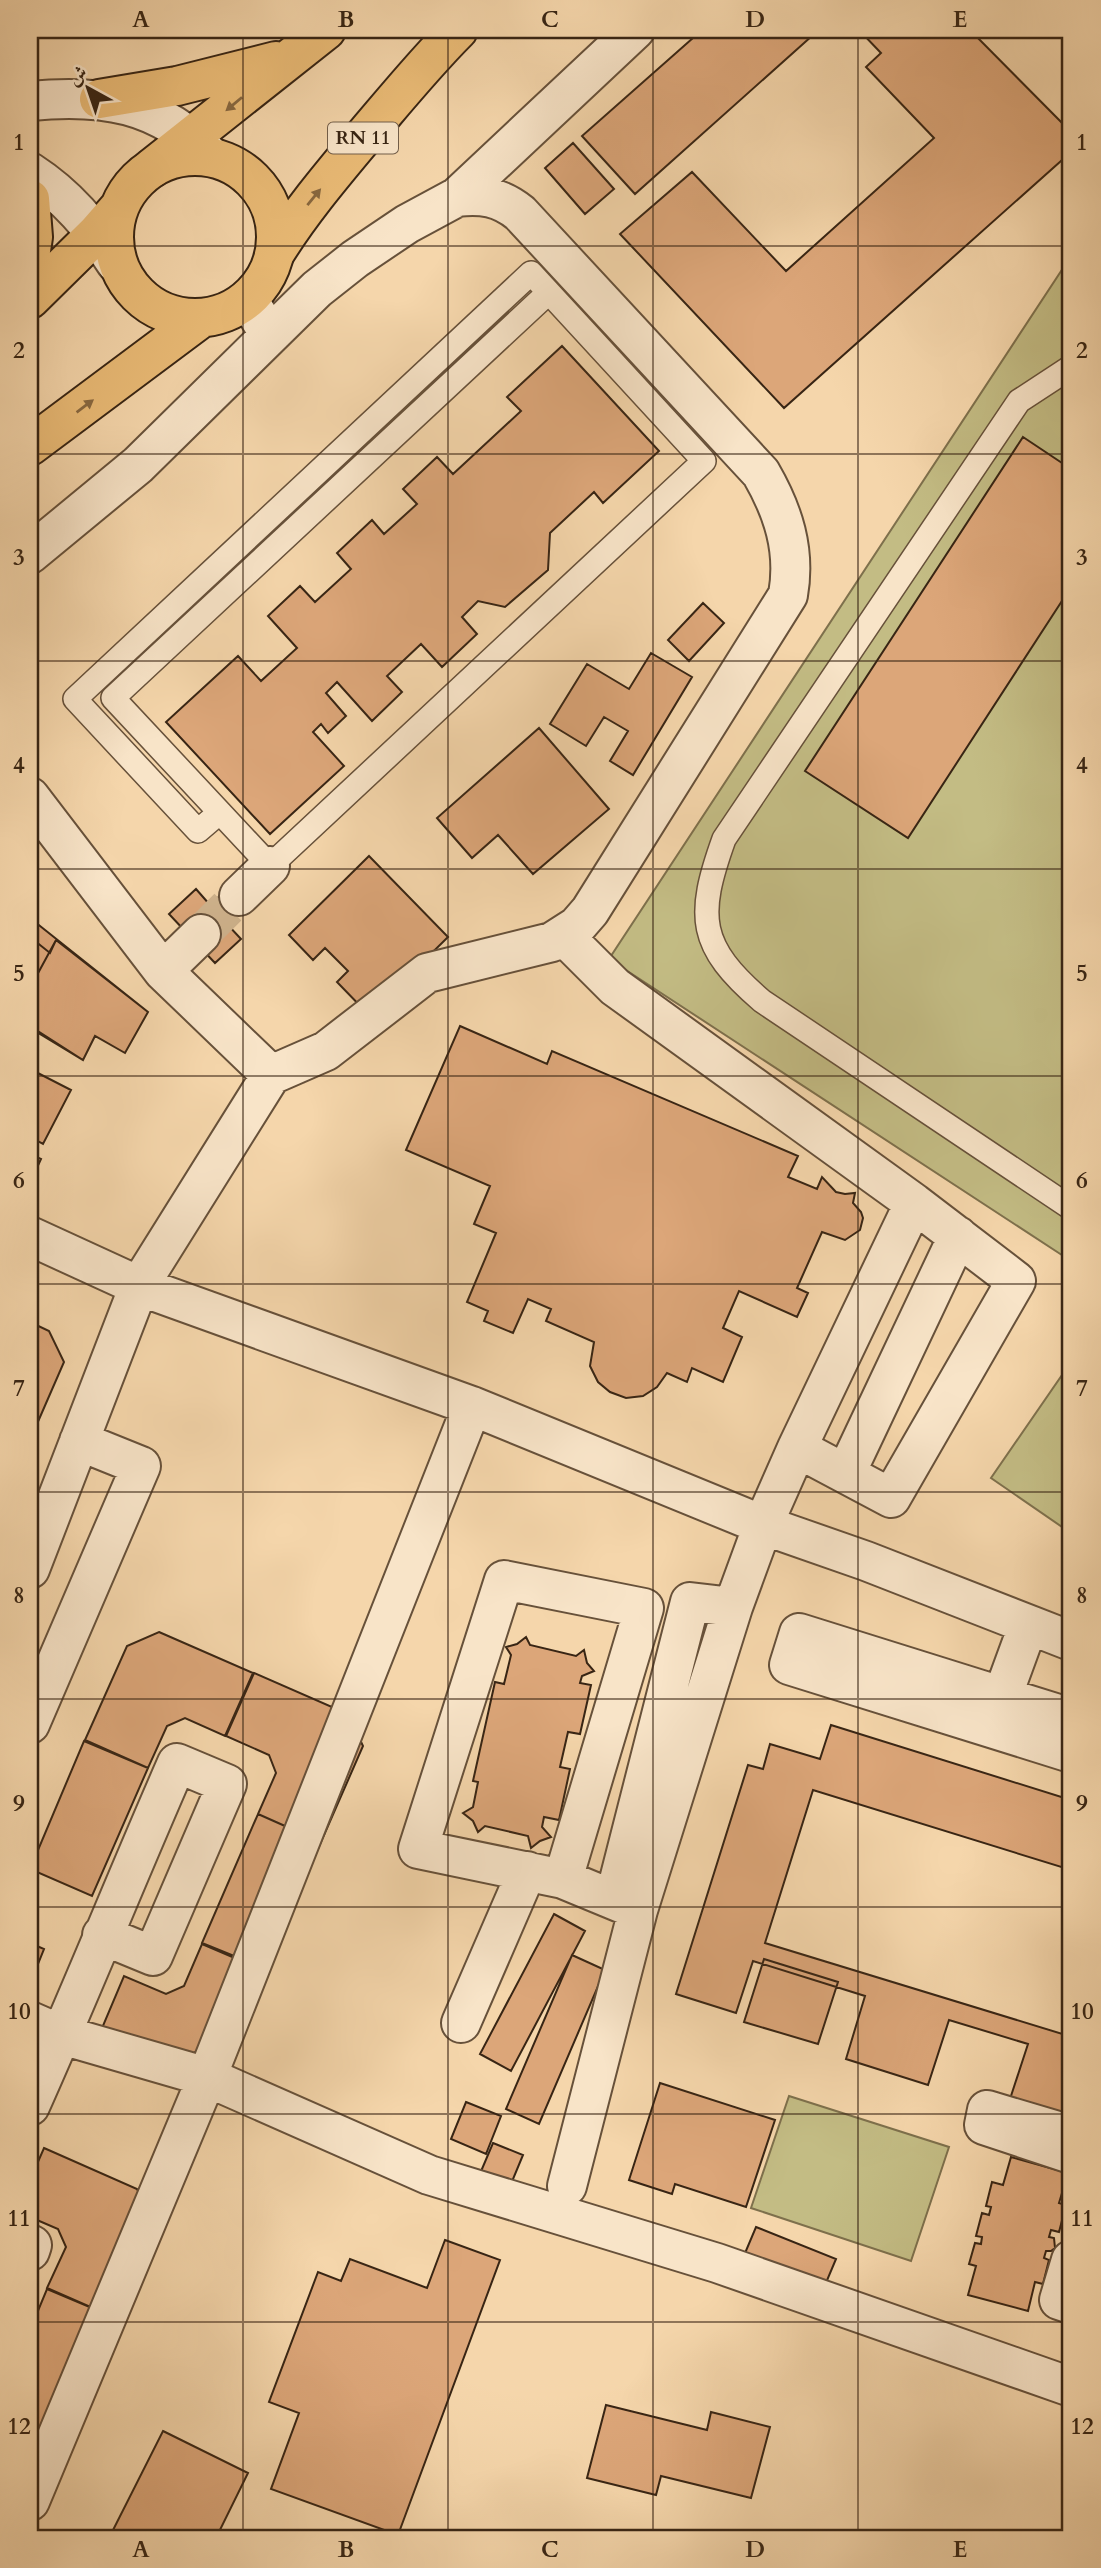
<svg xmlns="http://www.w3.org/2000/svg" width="1101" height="2568" font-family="Cardo,Amiri,serif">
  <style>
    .pitch { fill: #c3bc84; stroke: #7e704c; stroke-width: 2 }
    .building { fill: #dca679; stroke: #382514; stroke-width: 2 }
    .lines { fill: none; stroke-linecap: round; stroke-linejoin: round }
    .minor-tunnel { stroke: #cfb38d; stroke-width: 38; stroke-dasharray: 38 19; stroke-linecap: butt }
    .service-casing { stroke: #67513a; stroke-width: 26 }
    .minor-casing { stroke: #67513a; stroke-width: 42 }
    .primary-casing { stroke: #382514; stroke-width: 42 }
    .trunk-casing { stroke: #382514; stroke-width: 42 }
    .service { stroke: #f8e4c8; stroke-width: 23 }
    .minor { stroke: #f8e4c8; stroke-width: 38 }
    .primary { stroke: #eabb76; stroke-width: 38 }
    .trunk { stroke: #eabb76; stroke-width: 38 }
    .oneway { fill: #886840 }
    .grid { fill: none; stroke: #382514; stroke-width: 2; stroke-opacity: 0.55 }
    .labels { text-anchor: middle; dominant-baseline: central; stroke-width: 7; stroke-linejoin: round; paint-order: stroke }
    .shield { fill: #f8e4c8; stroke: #725e4a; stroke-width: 2 }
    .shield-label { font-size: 19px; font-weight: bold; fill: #382514 }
    .neatline { fill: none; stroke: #382514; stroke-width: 2.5 }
    .grid-label { font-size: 23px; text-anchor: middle; font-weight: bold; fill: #382514 }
  </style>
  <rect width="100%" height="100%" fill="#f5d6ab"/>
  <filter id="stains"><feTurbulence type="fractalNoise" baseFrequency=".00286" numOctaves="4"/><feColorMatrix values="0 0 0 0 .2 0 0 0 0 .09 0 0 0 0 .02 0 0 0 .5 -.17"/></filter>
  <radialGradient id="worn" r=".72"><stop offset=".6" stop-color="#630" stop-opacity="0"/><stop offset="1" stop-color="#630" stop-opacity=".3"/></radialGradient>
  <!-- pitch -->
  <path class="pitch" d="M1071,256v1005l-462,-302z
    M1071,1362v157l-6,10 -74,-51z
    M789,2096l160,51 -38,114 -160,-53z"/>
  <!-- building -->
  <path class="building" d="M702,30h105l6,5 -178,159 -53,-58z
    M859,30h111l101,102v20l-287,256 -164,-174 72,-62 94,99 148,-133 -68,-71 15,-14z
    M573,143l41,46 -29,25 -40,-46z
    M562,346l97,105 -56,52 -9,-11 -44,41 -2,37 -43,37 -27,-6 -16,16 15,17 -35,33 -21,-23 -34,32 15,16 -30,29 -35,-39 -11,11 20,23 -18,17 -7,-9 -8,8 31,34 -74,68 -104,-112 72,-66 23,25 36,-33 -29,-32 32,-30 15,16 36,-33 -14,-16 35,-33 12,14 33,-30 -14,-15 34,-32 16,17 68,-63 -14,-14z
    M1023,437l48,32v118l-163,251 -103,-67z
    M703,603l21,20 -35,38 -21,-21z
    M651,653l41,24 -59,98 -23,-14 18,-30 -24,-14 -18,29 -36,-22 37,-60 42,25z
    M539,728l70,81 -76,65 -35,-39 -26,23 -35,-40z
    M369,856l79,81 -79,78 -32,-33 11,-11 -23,-23 -12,12 -24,-25z
    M196,889l14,16 12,-11 14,19 -10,10 15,16 -26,24 -46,-49z
    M30,918l118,94 -23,41 -30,-17 -12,24 -53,-32z
    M30,937l20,16 6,-13 92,72 -23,41 -30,-17 -12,24 -53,-32z
    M56,940l92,72 -23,41 -30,-17 -12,24 -53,-34v-38z
    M56,940l92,72 -23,41 -30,-17 -12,24 -53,-32v-58l7,5z
    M460,1026l87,38 5,-13 246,105 -10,21 29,12 5,-12 14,15 9,2 10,-1 -2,10 8,9 2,6 -3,12 -15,10 -23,-8 -25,56 11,5 -11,24 -58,-26 -16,37 19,9 -19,45 -31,-14 -5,14 -20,-9 -10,14 -14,9 -17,2 -16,-6 -12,-10 -8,-16 4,-24 -48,-21 5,-12 -23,-10 -15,34 -29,-12 4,-10 -21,-9 29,-69 -22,-9 16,-38 -84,-36z
    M30,1069l41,21 -28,54 -13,-7z
    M30,1154l11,5 -11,24z
    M30,1322l19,9 15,31 -34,78z
    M159,1632l94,41 -28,63 -40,-18 -18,8 -19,42 -63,-28 42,-94z
    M526,1637l4,8 46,11 8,-6 3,13 7,8 -12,5 -2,7 11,2 -11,49 -12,-2 -8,35 10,2 -11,51 -15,-3 -2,10 9,10 -11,4 -9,7 -3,-12 -43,-10 -7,6 -5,-11 -10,-8 10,-6 5,-25 -5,-1 22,-99 9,2 7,-29 -5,-8 11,-3z
    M254,1673l94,41 15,32 -42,96 -63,-28 18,-41 -7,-18 -43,-19z
    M831,1725l240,75v70l-258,-80 -48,153 304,93 2,-7v89l-61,-19 18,-55 -79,-24 -21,65 -82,-26 19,-63 -112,-35 -17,52 -60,-19 72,-229 15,4 7,-25 50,15z
    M84,1741l64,27 -56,128 -62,-27z
    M258,1814l63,28 -55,127 -64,-26z
    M554,1914l31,17 -74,140 -31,-17z
    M30,1943l14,6 -14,35z
    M202,1944l63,27 -73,109 -95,-40 27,-64 42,18 18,-8z
    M572,1955l33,15 -66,154 -33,-15z
    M764,1959l74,23 -20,62 -74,-22z
    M660,2083l115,37 -29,87 -71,-23 -3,10 -43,-14z
    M466,2102l35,14 -15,38 -35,-15z
    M493,2143l30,12 -17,41 -30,-13z
    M44,2148l93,41 16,32 -42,95 -64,-28 19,-41 -8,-18 -28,-12v-37z
    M1011,2157l57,16 -9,30 7,2 -7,27 -8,-2 -2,7 5,1 1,10 -4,3h-5l-2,7 5,2 -6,24 -8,-2 -7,29 -60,-16 8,-29 -7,-2 6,-21 6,1 1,-7 -6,-1 6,-23 7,2 2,-8 -5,-1 6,-24 11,3z
    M756,2227l80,32 -16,38 -80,-32z
    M445,2240l55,20 -102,275 -127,-46 28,-76 -30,-11 49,-130 23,9 9,-22 77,29z
    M47,2289l64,27 -56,128 -25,-11v-103z
    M606,2405l101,25 4,-18 59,15 -19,71 -90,-22 -5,19 -69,-17z
    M163,2431l85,42 -32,65h-107z"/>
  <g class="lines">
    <!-- minor-tunnel -->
    <path class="minor-tunnel" d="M201,934l38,-38"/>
    <!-- service casing -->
    <g class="service-casing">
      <path id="service" d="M1071,367l-52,34 -295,438c-28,78 -26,107 38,162l309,207
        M219,813l-21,18 -123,-132 456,-426 173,188 -434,405 -157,-168 435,-405"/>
    </g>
    <!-- minor casing -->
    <g class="minor-casing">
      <path id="minor" d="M30,101c71,-7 130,1 181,56
        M30,172c37,24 62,54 86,91
        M248,299l21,35
        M30,554l108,-89 179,-176 38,-30 52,-35 50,-27 178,-167
        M30,797l133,174 108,104 -132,211 -109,283
        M239,896l31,-30
        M564,936l51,51 299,216 102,78 -125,217 -94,-50
        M163,971l38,-37
        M271,1075l55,-24 101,-78 125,-31 25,-16 13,-15 198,-316c8,-45 -5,-84 -27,-122l-241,-260c-20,-16 -38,-19 -63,-16
        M30,1236l109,50 333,120 291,119 103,36 205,80
        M846,1473l112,-237
        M1071,1718l-272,-85 -10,32 282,88
        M994,1719l34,-93
        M30,1724l111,-258 -62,-25
        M563,1879l81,-271 -140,-28 -86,269 145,30 75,31
        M614,1900l76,-298 43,5
        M30,2021l32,14 145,42 222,98 288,88 354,124
        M461,2023l66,-152
        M30,2106c51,-114 97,-229 147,-343l50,21 -74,172 -51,-21
        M1071,2135l-84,-25 -3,15 87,29
        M567,2186l71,-276 95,-303 30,-82 34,-77 117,-245
        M30,2244l2,1 -2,6
        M1071,2260l-12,40 12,4
        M30,2501l177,-424 265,-671"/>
    </g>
    <!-- primary casing -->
    <g class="primary-casing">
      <path id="primary" d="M99,99l78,-13 99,-25
        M152,168l174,-138
        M275,253c28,-45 62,-84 96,-125 28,-33 56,-67 87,-98"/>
    </g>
    <!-- trunk casing -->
    <g class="trunk-casing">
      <path id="trunk" d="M114 237a81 81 0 1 1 162 0a81 81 0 1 1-162 0Z
        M30,199l3,38 -3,20
        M30,299l67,-66 21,-24
        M30,446l170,-127"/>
    </g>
    <!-- service -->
    <use href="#service" class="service"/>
    <!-- minor -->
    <use href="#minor" class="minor"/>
    <!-- primary -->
    <use href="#primary" class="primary"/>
    <!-- trunk -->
    <use href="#trunk" class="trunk"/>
  </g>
  <!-- one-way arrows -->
  <defs><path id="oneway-solid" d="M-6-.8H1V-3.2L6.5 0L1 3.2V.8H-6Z" transform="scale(1.75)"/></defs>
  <g class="oneway">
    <use href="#oneway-solid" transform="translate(234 104) rotate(140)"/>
    <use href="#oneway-solid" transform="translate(314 197) rotate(-51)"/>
    <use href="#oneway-solid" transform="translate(85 406) rotate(-37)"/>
  </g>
  <!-- grid -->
  <path class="grid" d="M243,30v2508M448,30v2508M653,30v2508M858,30v2508M30,246h1041M30,454h1041M30,661h1041M30,869h1041M30,1076h1041M30,1284h1041M30,1492h1041M30,1699h1041M30,1907h1041M30,2114h1041M30,2322h1041"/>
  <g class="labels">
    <!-- shield labels -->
    <rect class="shield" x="328" y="122.5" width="70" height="31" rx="5"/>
    <g class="shield-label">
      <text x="363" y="138">RN 11</text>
    </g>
  </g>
  <!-- margin -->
  <rect width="1101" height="2568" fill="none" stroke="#f5d6ab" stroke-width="77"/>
  <!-- north arrow -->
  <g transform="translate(88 88) rotate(320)" stroke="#f8e4c8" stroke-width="5" paint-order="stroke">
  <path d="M0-5L12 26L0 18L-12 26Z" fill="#382514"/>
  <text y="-10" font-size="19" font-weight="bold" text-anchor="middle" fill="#382514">ش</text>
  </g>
  <rect x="38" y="38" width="1024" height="2492" class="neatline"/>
  <g class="grid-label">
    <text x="141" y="27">A</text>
    <text x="346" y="27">B</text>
    <text x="550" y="27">C</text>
    <text x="755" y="27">D</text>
    <text x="960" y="27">E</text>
    <text x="19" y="150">1</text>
    <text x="1082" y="150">1</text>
    <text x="19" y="358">2</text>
    <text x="1082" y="358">2</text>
    <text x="19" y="565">3</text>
    <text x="1082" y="565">3</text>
    <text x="19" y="773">4</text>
    <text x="1082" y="773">4</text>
    <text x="19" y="981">5</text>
    <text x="1082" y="981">5</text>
    <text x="19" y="1188">6</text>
    <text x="1082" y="1188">6</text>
    <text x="19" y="1396">7</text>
    <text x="1082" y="1396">7</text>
    <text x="19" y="1603">8</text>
    <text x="1082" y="1603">8</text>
    <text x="19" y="1811">9</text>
    <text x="1082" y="1811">9</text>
    <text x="19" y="2019">10</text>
    <text x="1082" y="2019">10</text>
    <text x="19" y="2226">11</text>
    <text x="1082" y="2226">11</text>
    <text x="19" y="2434">12</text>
    <text x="1082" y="2434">12</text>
    <text x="141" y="2557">A</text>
    <text x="346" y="2557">B</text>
    <text x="550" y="2557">C</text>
    <text x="755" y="2557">D</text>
    <text x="960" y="2557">E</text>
  </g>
  <rect width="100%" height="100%" filter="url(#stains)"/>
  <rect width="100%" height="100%" fill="url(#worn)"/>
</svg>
